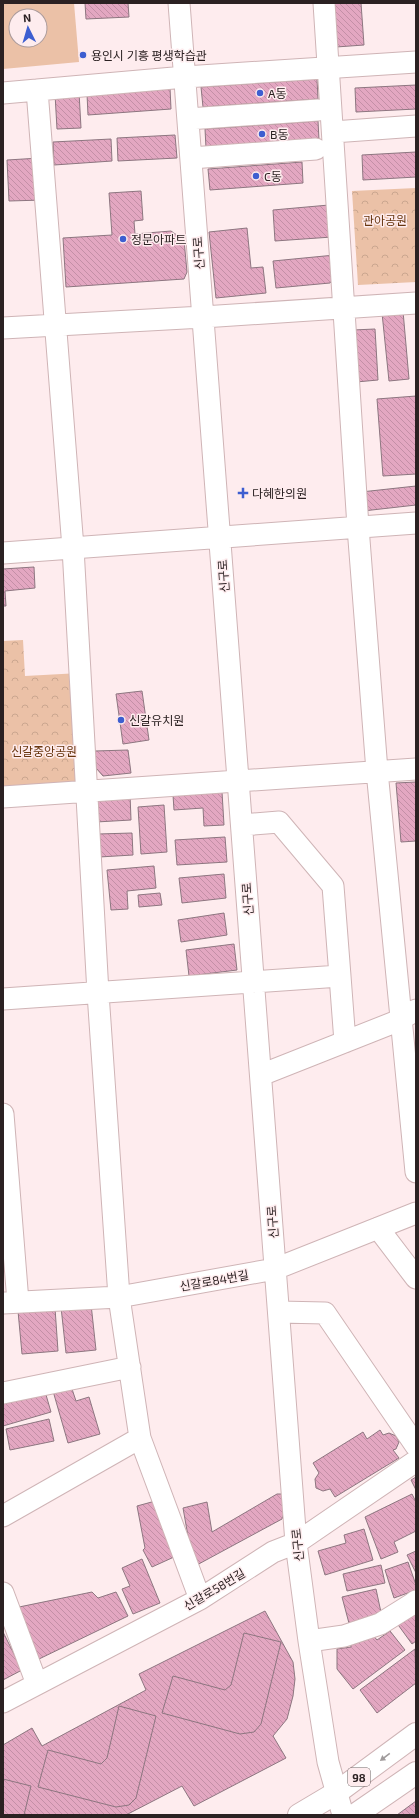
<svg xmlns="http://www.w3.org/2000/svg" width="419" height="1818" font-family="'Exo 2','Noto Sans KR',sans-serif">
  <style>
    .park { fill: url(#park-crowns) }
    .pitch { fill: #ebc1a7; fill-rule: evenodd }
    .building { fill: url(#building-back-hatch); stroke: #8d7680 }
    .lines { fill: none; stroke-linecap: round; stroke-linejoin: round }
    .minor-casing { stroke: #cfb4b6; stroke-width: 23 }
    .major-casing { stroke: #cfb4b6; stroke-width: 24 }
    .minor { stroke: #fff; stroke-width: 21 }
    .major { stroke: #fff; stroke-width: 22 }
    .oneway { fill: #a09b9c }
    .poi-dot { fill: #3d5ed0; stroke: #feecee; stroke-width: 1.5 }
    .labels { text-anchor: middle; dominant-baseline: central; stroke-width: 3; stroke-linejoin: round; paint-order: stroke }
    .shield { fill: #feecee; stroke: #6a5e5f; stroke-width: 1 }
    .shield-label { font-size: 11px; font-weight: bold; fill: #2b2122 }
    .poi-label { font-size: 12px; fill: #2b2122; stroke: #feecee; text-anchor: start }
    .park-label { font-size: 12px; fill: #68360f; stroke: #feecee }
    .street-label { font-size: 12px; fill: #2b2122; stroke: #feecee }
  </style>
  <defs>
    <pattern id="park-crowns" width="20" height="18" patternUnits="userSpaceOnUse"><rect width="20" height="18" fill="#ebc1a7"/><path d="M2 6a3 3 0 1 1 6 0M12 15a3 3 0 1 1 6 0" fill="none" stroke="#caa68f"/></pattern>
    <pattern id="building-back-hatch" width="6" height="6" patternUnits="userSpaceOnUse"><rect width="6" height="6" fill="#e3a7c1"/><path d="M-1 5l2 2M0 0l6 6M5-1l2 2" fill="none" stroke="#c38fa6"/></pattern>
  </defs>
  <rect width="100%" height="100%" fill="#feecee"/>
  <!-- park -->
  <path class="park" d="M416,188v94l-58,3 -6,-94z
    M23,640l2,36 55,-3 7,118 -84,6v-156z"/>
  <!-- pitch -->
  <path class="pitch" d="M3,3h71l5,59 -76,7zM16,16h24v24h-24z"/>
  <!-- building -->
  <path class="building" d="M85,3h43l1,14 -43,2z
    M333,3h28l3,42 -28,2z
    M317,79l1,20 -115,8 -2,-20z
    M416,85v24l-60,3 -1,-24z
    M170,88l1,21 -83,6 -1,-21z
    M79,92l2,36 -24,1 -2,-35z
    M318,121l1,19 -113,8 -1,-19z
    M175,135l2,23 -59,3 -1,-23z
    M111,139l1,22 -58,4 -1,-23z
    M416,152v25l-53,3 -1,-25z
    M40,158l3,42 -34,1 -2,-41z
    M302,162l1,21 -93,7 -2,-21z
    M141,191l2,29 -9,1 1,13 36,-3 13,9 3,32 -3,7 -118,8 -3,-49 49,-3 -3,-42z
    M329,205l3,32 -57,4 -2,-31z
    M247,228l4,40 12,-1 3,26 -50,5 -7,-66z
    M335,255l2,19 -7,9 -54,5 -3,-27z
    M403,311l6,68 -20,2 -7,-68z
    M375,329l3,51 -22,2 -3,-52z
    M416,396v78l-33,2 -6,-77z
    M416,486v19l-53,6 -2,-19z
    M34,567l1,21 -30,3 1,15h-3v-37z
    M142,691l7,49 -26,4 -7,-50z
    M128,750l3,23 -28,3 -7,-8 -1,-17z
    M416,782v59l-15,1 -5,-59z
    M222,792l2,33 -20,1 -1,-18 -29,2 -1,-15z
    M130,794l1,26 -35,2 -1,-18 8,-8z
    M164,805l3,47 -26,2 -3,-47z
    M132,833l1,22 -34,2 -1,-23z
    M225,837l2,25 -50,3 -2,-25z
    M154,866l2,22 -29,3 1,18 -17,1 -4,-40z
    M224,874l2,24 -44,5 -3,-25z
    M160,893l2,12 -23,2 -1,-12z
    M224,913l3,22 -46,7 -3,-22z
    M234,944l3,26 -48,6 -3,-26z
    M91,1304l5,46 -30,3 -5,-46z
    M55,1308l3,43 -36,3 -4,-43z
    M71,1386l5,15 13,-4 11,37 -32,9 -15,-52z
    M44,1388l7,24 -48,14v-26z
    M49,1419l5,22 -44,9 -4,-21z
    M380,1430l3,5 6,-2 7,3 3,6 -3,7 -3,1 6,8 -64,39 -5,-8 -7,2 -7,-3 -1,-9 4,-6 -6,-10 50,-31 4,7z
    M416,1477v13l-5,-10z
    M277,1494h5l2,19 -2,6 -87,47 -2,-2 -10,-56 24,-6 5,30z
    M412,1494l4,8v29l-22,11 4,10 -17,7 -16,-42z
    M159,1500l15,57 -22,10 -9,-17 2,-2 -8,-42z
    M364,1529l9,31 -48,15 -7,-24 28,-8 -2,-8z
    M416,1551v22l-9,-18z
    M142,1559l18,44 -27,11 -11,-25 8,-3 -8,-18z
    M408,1562l8,23v5l-22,8 -9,-28z
    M381,1565l4,18 -38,8 -4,-17z
    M376,1589l6,28 -32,10 -8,-30z
    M92,1592l6,6 18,-6 12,24 -89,43 -20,-52z
    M416,1610v31l-4,3 -16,-22z
    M265,1611l28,51 2,17 -2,17 -6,23 -14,17 13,22 -92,48 -12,-20 -56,29h-123v-70l29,-17 10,18 104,-56 -7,-16z
    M390,1631l15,19 -52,39 -16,-20v-20l14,-2v-8l21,-5 5,6z
    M3,1632l19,38 -19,10z
    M244,1633l37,9 -20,82 -7,8 -14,2 -78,-21 11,-37 52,14 6,-5z
    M415,1649l1,34 -39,30 -17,-23z
    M119,1706l37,10 -20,82 -7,7 -13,2 -78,-20 10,-37 53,14 6,-6z
    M3,1779l28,7 -7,29h-21z
    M416,1801v14h-19z"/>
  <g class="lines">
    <!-- minor casing -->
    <g class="minor-casing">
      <path id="minor" d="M179,3l117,1540 13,98 19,121 15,53
        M324,3l34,524 19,244 39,401
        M37,90l36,458 25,445 21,304 21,141 60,161
        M3,93l182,-16 231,-15
        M188,119l130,-9
        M333,132l83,-6
        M191,158l125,-9
        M3,328l200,-11 213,-14
        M3,553l413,-30
        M3,797l413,-28
        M340,976l5,66
        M3,999l337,-23 -7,-90 -54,-64 -37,3
        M261,1075l139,-55 16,-10
        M3,1114l15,188
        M378,1228l38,50
        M3,1303l116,-6 156,-28 141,-56
        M279,1312l46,1 91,133
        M3,1393l127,-26
        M3,1516l137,-78
        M3,1593l34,91
        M309,1641l35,-5 36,-12 32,-20 4,-3
        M3,1702l197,-103 73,-47 23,-9 120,-82"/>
    </g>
    <!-- major casing -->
    <g class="major-casing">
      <path id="major" d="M299,1815l37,-22 80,-59
        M355,1815l61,-42"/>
    </g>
    <!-- minor -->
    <use href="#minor" class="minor"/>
    <!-- major -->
    <use href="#major" class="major"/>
  </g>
  <!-- one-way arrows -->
  <defs><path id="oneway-solid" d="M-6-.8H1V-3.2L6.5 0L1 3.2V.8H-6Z"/></defs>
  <use class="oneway" href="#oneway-solid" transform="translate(385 1757) rotate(143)"/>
  <!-- markers -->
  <g class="poi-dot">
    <circle cx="83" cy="55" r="4"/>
    <circle cx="260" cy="93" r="4"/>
    <circle cx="262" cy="134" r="4"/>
    <circle cx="256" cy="176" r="4"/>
    <circle cx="123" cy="239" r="4"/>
    <path d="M241 487h4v4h4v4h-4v4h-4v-4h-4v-4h4z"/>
    <circle cx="121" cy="720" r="4"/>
  </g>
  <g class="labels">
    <!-- shield labels -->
    <rect class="shield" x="348" y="1768" width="22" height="18" rx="3"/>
    <g class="shield-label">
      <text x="359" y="1777">98</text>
    </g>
    <!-- poi labels -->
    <g class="poi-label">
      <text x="91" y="55">용인시 기흥 평생학습관</text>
      <text x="268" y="93">A동</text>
      <text x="270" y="134">B동</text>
      <text x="264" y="176">C동</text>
      <text x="131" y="239">정문아파트</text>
      <text x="252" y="493">다혜한의원</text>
      <text x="129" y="720">신갈유치원</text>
    </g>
    <!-- park labels -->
    <g class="park-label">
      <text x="385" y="220">관아공원</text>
      <text x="44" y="751">신갈중앙공원</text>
    </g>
    <!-- street labels -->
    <g class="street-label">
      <text transform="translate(198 253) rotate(-94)">신구로</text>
      <text transform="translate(223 576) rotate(-94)">신구로</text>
      <text transform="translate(247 899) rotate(-94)">신구로</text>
      <text transform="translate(272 1222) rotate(-94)">신구로</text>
      <text transform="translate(214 1280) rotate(-10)">신갈로84번길</text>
      <text transform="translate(297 1545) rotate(-96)">신구로</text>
      <text transform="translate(214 1589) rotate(-31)">신갈로58번길</text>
    </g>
  </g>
  <!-- border -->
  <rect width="419" height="1818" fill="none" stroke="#2b2122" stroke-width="8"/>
  <!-- north arrow -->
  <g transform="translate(28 28) rotate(355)"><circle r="19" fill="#feecee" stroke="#aa9b9c"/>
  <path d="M0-3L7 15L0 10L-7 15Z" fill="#3d5ed0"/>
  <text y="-6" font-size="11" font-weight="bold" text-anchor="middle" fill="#2b2122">N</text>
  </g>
</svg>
